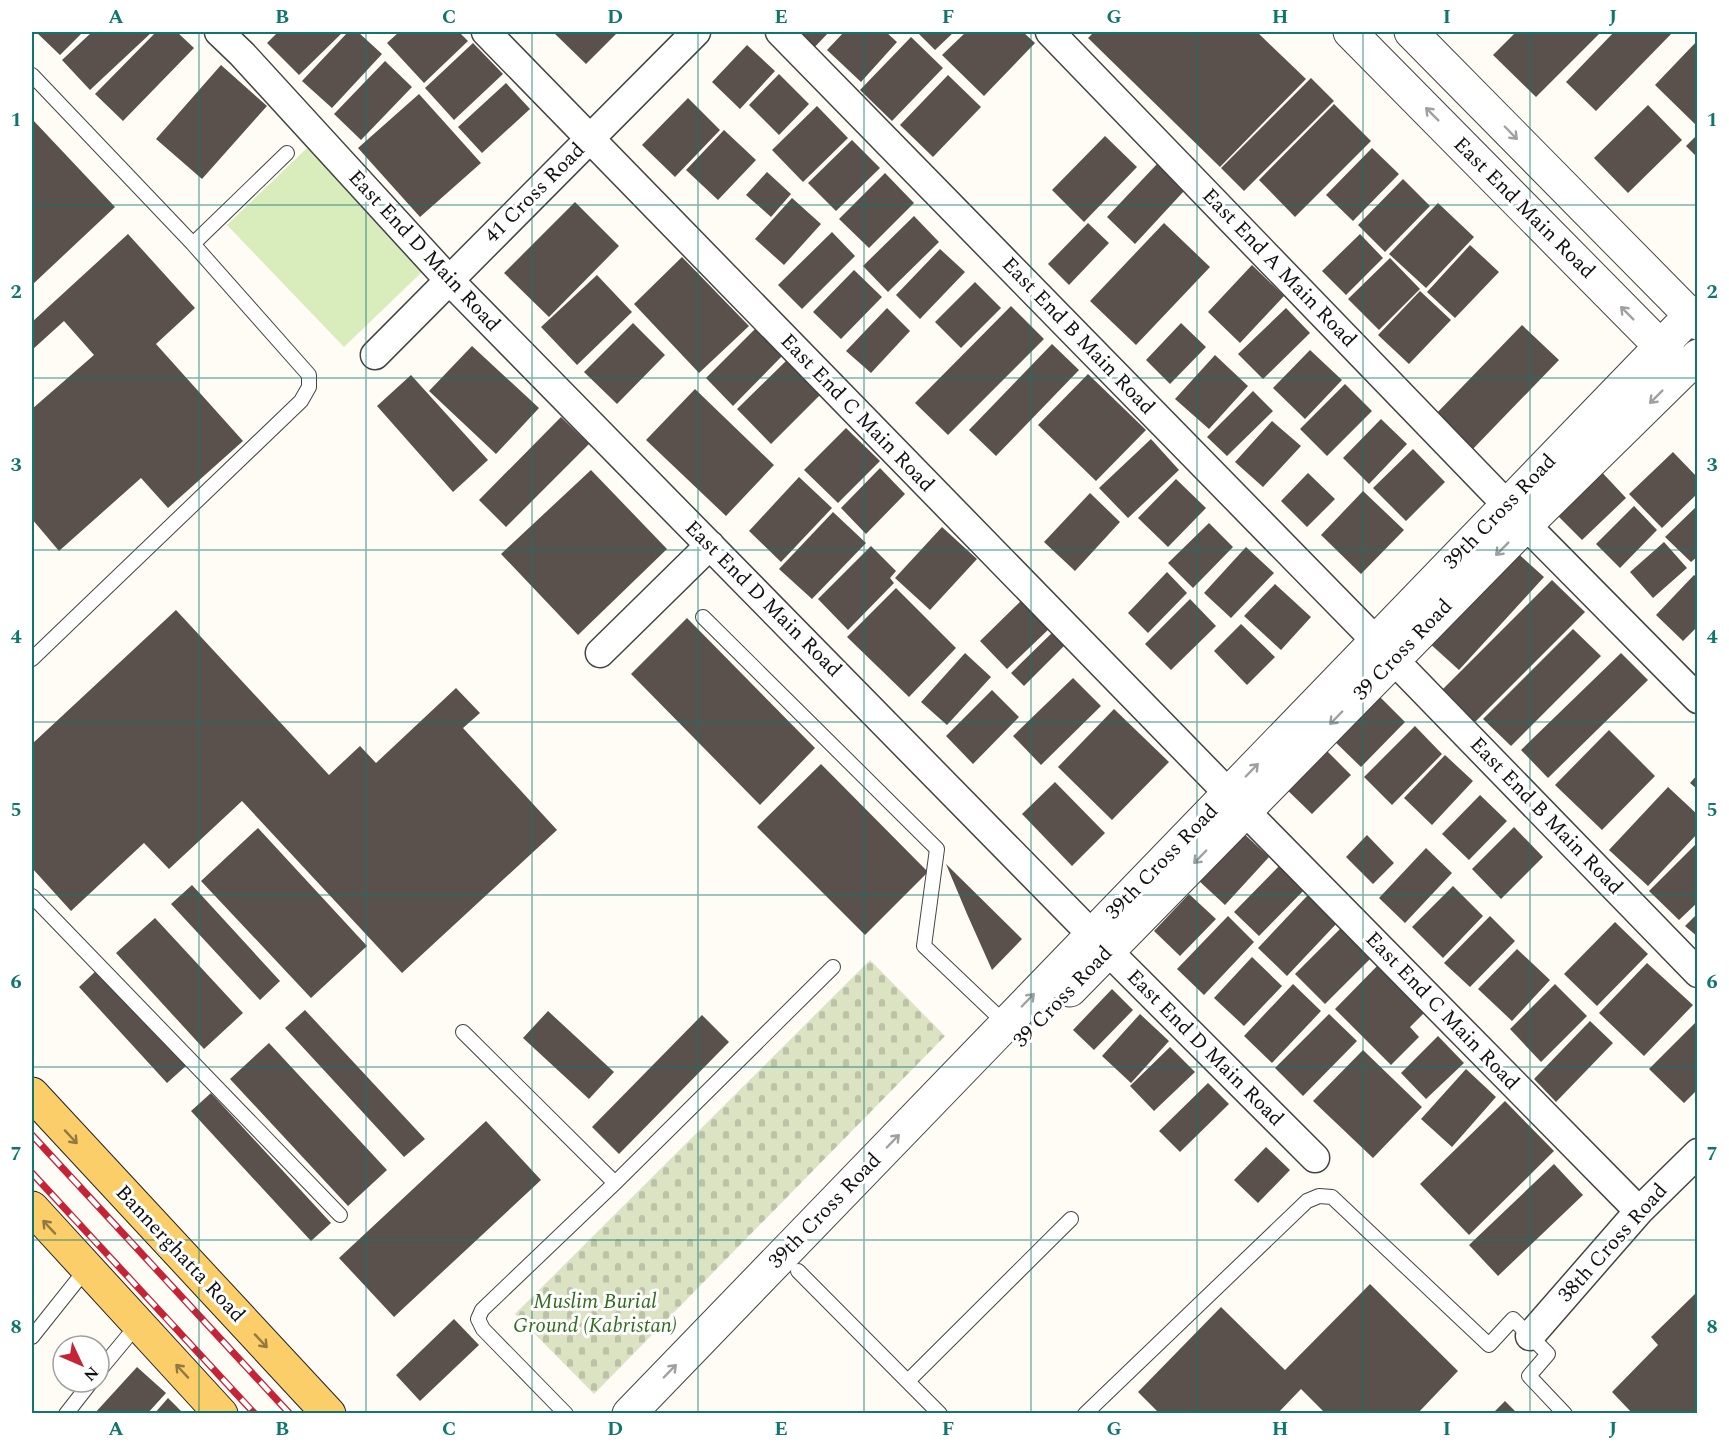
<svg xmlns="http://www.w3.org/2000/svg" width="1729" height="1445" font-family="Spectral,serif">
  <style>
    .grass { fill: #d8ecbc }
    .cemetery { fill: url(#cemetery-stones) }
    .building { fill: #5a514d }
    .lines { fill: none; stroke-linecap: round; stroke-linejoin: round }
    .service-casing { stroke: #444; stroke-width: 16 }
    .minor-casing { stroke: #444; stroke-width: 31 }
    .tertiary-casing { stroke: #444; stroke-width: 35 }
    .primary-casing { stroke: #222; stroke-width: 35 }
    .service { stroke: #fff; stroke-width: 14 }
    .minor { stroke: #fff; stroke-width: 28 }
    .tertiary { stroke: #fff; stroke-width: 33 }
    .primary { stroke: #fbce69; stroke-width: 33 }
    .rail-casing { stroke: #c72336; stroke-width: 7 }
    .rail { stroke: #fff; stroke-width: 4.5; stroke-dasharray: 14; stroke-linecap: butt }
    .oneway { stroke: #a0a0a0 }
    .oneway2 { stroke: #927941 }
    .grid { fill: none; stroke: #0f766e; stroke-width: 1.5; stroke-opacity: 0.55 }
    .labels { text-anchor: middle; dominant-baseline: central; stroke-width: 6; stroke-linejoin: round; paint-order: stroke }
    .street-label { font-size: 21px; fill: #111; stroke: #fff }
    .park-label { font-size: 21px; font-style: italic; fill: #336c1e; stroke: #fff }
    .neatline { fill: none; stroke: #0f766e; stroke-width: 2 }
    .grid-label { font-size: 20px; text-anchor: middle; font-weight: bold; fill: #0f766e }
  </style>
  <defs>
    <pattern id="cemetery-stones" width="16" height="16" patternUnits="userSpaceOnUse" patternTransform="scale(1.5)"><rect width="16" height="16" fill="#dbe3c3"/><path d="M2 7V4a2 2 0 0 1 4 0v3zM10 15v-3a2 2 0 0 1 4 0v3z" fill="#bbc2a6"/></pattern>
  </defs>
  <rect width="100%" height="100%" fill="#fffcf5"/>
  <!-- grass -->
  <path class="grass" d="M307,148l117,122 -80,77 -117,-122z"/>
  <!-- cemetery -->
  <path class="cemetery" d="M870,960l75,76 -351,358 -79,-80z"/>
  <!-- building -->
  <path class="building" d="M36,32h47l-23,23z
    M92,32h60l-62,58 -28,-30z
    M156,32h21l17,16 -71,73 -28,-27z
    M278,32h65l-44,43 -32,-32z
    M348,32h10l24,22 -50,54 -30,-27z
    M399,32h60l9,9 -44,42 -37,-40z
    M553,32h65l-32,32z
    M789,32h40l-18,19z
    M844,32h42l11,10 -36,40 -34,-32z
    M917,32h37l-19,18z
    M966,32h57l12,11 -51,53 -42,-41z
    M1094,32h163l49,47 -86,88 -132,-129z
    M1516,32h85l-65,65 -43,-42z
    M1614,32h59l-77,79 -30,-29z
    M911,37l32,31 -51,53 -32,-31z
    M1698,40v87l-43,-42z
    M473,43l30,31 -49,46 -29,-32z
    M747,45l28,26 -35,38 -28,-27z
    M385,61l27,26 -51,53 -27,-26z
    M221,65l46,41 -65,73 -46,-40z
    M779,74l30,30 -30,31 -30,-30z
    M948,75l33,32 -48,50 -33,-32z
    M1311,78l23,23 -90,90 -23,-23z
    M506,83l24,26 -48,44 -24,-26z
    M419,94l62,69 -61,54 -62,-69z
    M688,98l32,32 -45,47 -33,-32z
    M1334,104l37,37 -76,76 -36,-37z
    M1648,105l34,35 -54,53 -34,-35z
    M817,106l31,32 -45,44 -31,-32z
    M32,119l83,88 -83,78z
    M724,130l32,30 -38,40 -32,-30z
    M1698,134v24l-12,-12z
    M1105,136l32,31 -53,55 -32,-32z
    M852,140l28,28 -44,43 -28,-28z
    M1372,148l27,26 -46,47 -27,-26z
    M1157,164l27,27 -49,53 -28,-27z
    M767,172l24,22 -20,23 -25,-22z
    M885,173l29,30 -45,45 -30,-29z
    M1403,179l27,27 -45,46 -27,-27z
    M792,198l29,26 -37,41 -29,-26z
    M575,202l44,44 -70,71 -45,-44z
    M1438,203l36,34 -48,51 -37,-34z
    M914,216l25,26 -51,50 -25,-26z
    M1088,223l21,20 -40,42 -21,-21z
    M1164,223l46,44 -74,78 -46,-44z
    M832,232l23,24 -53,53 -24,-24z
    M128,234l67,74 -39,36 87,97 -75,67 -27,-30 -82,73 -27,-32v-110l62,-54 -30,-34 -32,29v-28z
    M1360,234l23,24 -37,37 -24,-24z
    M1470,245l29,27 -44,46 -28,-26z
    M940,249l25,23 -45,47 -24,-24z
    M682,257l67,69 -50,47 -65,-69z
    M1390,258l30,31 -41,41 -31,-31z
    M1252,265l32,31 -44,47 -32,-31z
    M854,270l28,27 -41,42 -28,-27z
    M597,275l35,37 -55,53 -36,-38z
    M975,282l26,26 -40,40 -26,-26z
    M1420,291l31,29 -42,44 -31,-29z
    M1011,306l33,33 -96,96 -33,-32z
    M887,308l23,23 -39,42 -25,-22z
    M1286,308l24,25 -47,46 -25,-25z
    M633,323l32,32 -48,49 -33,-32z
    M1181,323l25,24 -36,37 -24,-24z
    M1522,325l37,35 -89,92 -37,-35z
    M756,328l27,27 -50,51 -27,-28z
    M1052,344l27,26 -83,86 -27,-26z
    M472,346l67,62 -43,46 -67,-63z
    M1310,350l32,30 -37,39 -32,-31z
    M1215,355l33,31 -39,43 -34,-30z
    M788,359l34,34 -51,51 -34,-35z
    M1088,374l58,56 -50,51 -58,-56z
    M411,375l77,85 -35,32 -76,-86z
    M1345,384l27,27 -45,45 -27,-27z
    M695,389l79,76 -48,51 -80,-76z
    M1253,391l20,20 -46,45 -20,-19z
    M561,417l28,27 -83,83 -27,-27z
    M1381,419l26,25 -38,40 -26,-26z
    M1272,421l29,25 -38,41 -28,-25z
    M846,428l34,33 -42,42 -34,-33z
    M1151,439l28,31 -51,48 -29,-30z
    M1413,449l32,33 -39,39 -33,-33z
    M1673,452l25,26v15l-36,35 -33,-34z
    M1597,467l29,31 -44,42 -29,-29z
    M880,468l25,26 -39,40 -25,-26z
    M591,470l76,79 -89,86 -77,-81z
    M1308,473l27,26 -28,28 -26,-26z
    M799,477l33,31 -51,54 -32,-31z
    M1176,479l30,29 -38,39 -30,-29z
    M1363,491l41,39 -43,44 -40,-39z
    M1090,493l30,29 -45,49 -31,-29z
    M1698,505v51l-7,6 -26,-25z
    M1634,506l23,24 -37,38 -24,-24z
    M833,512l33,31 -54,56 -33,-30z
    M1209,523l24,24 -40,41 -25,-25z
    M942,527l35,32 -47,51 -35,-32z
    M1664,542l23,26 -34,30 -23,-26z
    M871,546l25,25 -6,7 4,5 -46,47 -30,-31z
    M1246,547l28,26 -43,45 -27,-25z
    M1512,548l32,29 -85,93 -32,-29z
    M1167,572l20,21 -39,40 -20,-20z
    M1694,575l4,3v48l-15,15 -27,-26z
    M1552,580l33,32 -110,110 -32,-33z
    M1275,584l36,33 -30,33 -37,-34z
    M896,588l60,60 -47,49 -62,-60z
    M1024,598l27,29 -44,42 -27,-28z
    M1190,599l26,27 -45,44 -26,-26z
    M176,610l153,165 31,-29 16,17 80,-75 24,25 -17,15 94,102 -155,143 -160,-172 -73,68 -25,-26 -73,68 -39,-43v-124z
    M687,618l128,130 -55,57 -129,-131z
    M1241,624l34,33 -28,28 -33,-34z
    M1056,629l12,13 -44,44 -13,-13z
    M1573,629l28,27 -90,90 -28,-27z
    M965,653l26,24 -44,48 -26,-23z
    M1621,653l27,27 -100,98 -27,-28z
    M1073,678l28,28 -60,59 -28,-29z
    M992,690l27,27 -46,47 -27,-28z
    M1373,690l32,32 -44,45 -32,-31z
    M1114,709l55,53 -57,58 -54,-53z
    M1415,726l27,28 -50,51 -28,-28z
    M1609,730l46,46 -53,54 -47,-45z
    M1320,744l31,31 -39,39 -31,-30z
    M1445,755l28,26 -41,44 -28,-27z
    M821,764l107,108 -63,63 -108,-108z
    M1698,774v16l-8,-7z
    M1055,782l50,51 -33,33 -50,-52z
    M1668,787l30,28v18l-50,53 -39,-36z
    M1480,795l27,26 -38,39 -27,-26z
    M1514,827l29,30 -42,42 -29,-30z
    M258,828l109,118 -56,52 -110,-117z
    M1241,831l28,26 -44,48 -28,-26z
    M1367,835l27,28 -21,21 -27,-27z
    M1698,842v60l-19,18 -30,-29z
    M1426,848l26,25 -47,50 -26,-25z
    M1282,863l25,24 -48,49 -25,-24z
    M946,864l76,75 -30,31 -25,-56z
    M192,885l88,96 -20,19 -89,-96z
    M1453,886l30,30 -40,42 -31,-31z
    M1189,894l27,25 -36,37 -26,-25z
    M1308,895l29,28 -50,53 -29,-28z
    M1698,913v24l-13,-11z
    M1228,916l26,26 -50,53 -27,-26z
    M1490,916l25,25 -45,46 -26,-24z
    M155,918l88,95 -39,36 -88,-96z
    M1615,922l33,32 -51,52 -33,-32z
    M1341,928l30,30 -46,46 -30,-30z
    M1517,949l33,31 -38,41 -34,-32z
    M1252,957l30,29 -38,40 -30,-28z
    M1382,961l43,51 -15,15 9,10 -28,28 -56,-56z
    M1647,963l46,42 -49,51 -45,-43z
    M98,969l89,96 -20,18 -88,-96z
    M1293,984l28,27 -49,52 -28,-27z
    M1555,984l32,32 -46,46 -31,-33z
    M1112,989l21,21 -39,40 -21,-20z
    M305,1010l120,129 -21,18 -119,-129z
    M548,1011l66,61 -25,27 -66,-61z
    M1140,1014l29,27 -38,42 -29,-27z
    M1329,1014l28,27 -54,55 -28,-28z
    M702,1015l27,27 -110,112 -27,-27z
    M1698,1020v69l-14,14 -35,-34z
    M1590,1021l23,22 -57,59 -22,-23z
    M1438,1036l26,27 -38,36 -25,-26z
    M269,1043l118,127 -39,36 -118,-127z
    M1170,1047l25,25 -41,39 -24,-25z
    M1363,1050l59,57 -49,51 -60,-57z
    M1466,1069l30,28 -44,50 -31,-28z
    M1208,1083l21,21 -49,48 -21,-21z
    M211,1093l120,130 -20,18 -120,-130z
    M1505,1101l49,50 -85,84 -49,-51z
    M486,1121l55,59 -147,137 -55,-59z
    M1266,1147l24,23 -32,33 -24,-23z
    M1554,1164l29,31 -85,81 -29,-31z
    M1370,1284l88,87 -41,43h-91l-25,-25 -24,25h-117l-22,-22 83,-85 64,63z
    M1698,1291v123h-65l-21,-22 46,-47 -7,-8z
    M454,1319l25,26 -59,56 -24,-26z
    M137,1367l29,26 -19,21h-53z
    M168,1398l16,16h-30z
    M1505,1401l13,13h-26z"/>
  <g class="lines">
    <!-- service casing -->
    <g class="service-casing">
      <path id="service" d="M32,75l161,169 116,131v12l-8,14 -269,258
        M193,244l94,-91
        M703,617l234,232 -13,97 82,78
        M32,896l308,319
        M463,1032l152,151
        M798,1271l142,143
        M32,1337l55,-69
        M99,1371l39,-47
        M908,1381l163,-162
        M66,1414l25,-32
        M566,1414l-83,-85 -5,-10 4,-9 133,-127 218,-216
        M1085,1414l222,-213 12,-5 13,1 157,148 24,-26 35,35 -19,22 36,38"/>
    </g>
    <!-- minor casing -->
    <g class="minor-casing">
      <path id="minor" d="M219,32l23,22 207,226 659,671 207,207
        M486,32l743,762
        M780,32l596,609
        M1050,32l457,473
        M375,355l321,-323
        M1526,525l172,174
        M600,653l110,-108
        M1394,660l304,313
        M1245,811l394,400
        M1530,1336l109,-125 59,-58"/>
    </g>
    <!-- tertiary casing -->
    <g class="tertiary-casing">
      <path id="tertiary" d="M1350,32l325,329
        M1411,32l287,291
        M1070,990l456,-465 172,-169
        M629,1414l1061,-1098 8,-2"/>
    </g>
    <!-- primary casing -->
    <g class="primary-casing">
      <path id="primary" d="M32,1094l297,320
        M32,1208l189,206"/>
    </g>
    <!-- service -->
    <use href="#service" class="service"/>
    <!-- minor -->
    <use href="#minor" class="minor"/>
    <!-- tertiary -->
    <use href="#tertiary" class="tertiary"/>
    <!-- primary -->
    <use href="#primary" class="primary"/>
    <!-- rail casing -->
    <g class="rail-casing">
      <path id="rail" d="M32,1135l258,279
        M32,1173l223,241"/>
    </g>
    <!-- rail -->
    <use href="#rail" class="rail"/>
  </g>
  <!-- one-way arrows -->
  <defs><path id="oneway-shaft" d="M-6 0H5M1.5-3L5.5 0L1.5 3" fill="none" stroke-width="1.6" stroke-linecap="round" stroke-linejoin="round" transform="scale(1.5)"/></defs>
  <g class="oneway">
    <use href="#oneway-shaft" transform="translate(1432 114) rotate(-135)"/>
    <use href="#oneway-shaft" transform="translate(1511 133) rotate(46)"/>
    <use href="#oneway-shaft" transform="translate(1627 313) rotate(-135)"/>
    <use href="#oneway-shaft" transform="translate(1656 397) rotate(135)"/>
    <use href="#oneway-shaft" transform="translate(1502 549) rotate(135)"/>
    <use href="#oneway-shaft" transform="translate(1336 718) rotate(134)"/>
    <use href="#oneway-shaft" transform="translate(1252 770) rotate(-46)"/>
    <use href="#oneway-shaft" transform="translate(1200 857) rotate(134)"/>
    <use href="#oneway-shaft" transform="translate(1028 1000) rotate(-46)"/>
    <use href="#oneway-shaft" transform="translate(893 1141) rotate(-46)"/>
    <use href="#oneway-shaft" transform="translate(670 1371) rotate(-46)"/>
  </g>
  <g class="oneway2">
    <use href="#oneway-shaft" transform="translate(71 1137) rotate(47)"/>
    <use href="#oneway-shaft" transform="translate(49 1227) rotate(-133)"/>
    <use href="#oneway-shaft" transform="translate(261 1341) rotate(47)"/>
    <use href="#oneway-shaft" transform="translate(182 1371) rotate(-133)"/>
  </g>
  <!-- grid -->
  <path class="grid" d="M199,32v1382M366,32v1382M532,32v1382M698,32v1382M864,32v1382M1031,32v1382M1197,32v1382M1363,32v1382M1530,32v1382M32,205h1666M32,378h1666M32,550h1666M32,722h1666M32,895h1666M32,1067h1666M32,1240h1666"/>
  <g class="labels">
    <!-- street labels -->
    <g class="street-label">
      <text transform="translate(535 193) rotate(-45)">41 Cross Road</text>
      <text transform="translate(1524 208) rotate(45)">East End Main Road</text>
      <text transform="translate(424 251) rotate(47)">East End D Main Road</text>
      <text transform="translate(1279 268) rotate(46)">East End A Main Road</text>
      <text transform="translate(1078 336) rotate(46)">East End B Main Road</text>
      <text transform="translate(857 413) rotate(46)">East End C Main Road</text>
      <text transform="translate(1500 512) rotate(-46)">39th Cross Road</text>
      <text transform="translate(763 599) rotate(45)">East End D Main Road</text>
      <text transform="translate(1403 650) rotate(-46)">39 Cross Road</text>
      <text transform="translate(1546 816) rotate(46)">East End B Main Road</text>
      <text transform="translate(1162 862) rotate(-46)">39th Cross Road</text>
      <text transform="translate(1063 997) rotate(-46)">39 Cross Road</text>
      <text transform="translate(1442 1011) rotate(46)">East End C Main Road</text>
      <text transform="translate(1205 1048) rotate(45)">East End D Main Road</text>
      <text transform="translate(825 1211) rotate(-46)">39th Cross Road</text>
      <text transform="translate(1613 1243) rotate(-48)">38th Cross Road</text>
      <text transform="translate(180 1254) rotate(47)">Bannerghatta Road</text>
    </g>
    <!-- park labels -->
    <g class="park-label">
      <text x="595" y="1302">Muslim Burial<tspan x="595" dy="24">Ground (Kabristan)</tspan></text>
    </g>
  </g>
  <!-- border -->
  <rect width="1729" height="1445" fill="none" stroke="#ffffff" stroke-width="66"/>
  <!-- north arrow -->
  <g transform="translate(81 1364) rotate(134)"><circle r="28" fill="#ffffff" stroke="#a0a0a0" stroke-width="1.5"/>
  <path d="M0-4.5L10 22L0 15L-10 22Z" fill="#c72336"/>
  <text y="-9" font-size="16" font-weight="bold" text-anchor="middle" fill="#111111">N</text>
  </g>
  <rect x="33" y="33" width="1663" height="1379" class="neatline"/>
  <g class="grid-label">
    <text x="116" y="23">A</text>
    <text x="282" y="23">B</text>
    <text x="449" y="23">C</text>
    <text x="615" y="23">D</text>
    <text x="781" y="23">E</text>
    <text x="948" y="23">F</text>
    <text x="1114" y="23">G</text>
    <text x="1280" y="23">H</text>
    <text x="1447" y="23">I</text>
    <text x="1613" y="23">J</text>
    <text x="16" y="126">1</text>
    <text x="1712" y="126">1</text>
    <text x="16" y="298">2</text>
    <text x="1712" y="298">2</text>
    <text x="16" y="471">3</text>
    <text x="1712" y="471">3</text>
    <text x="16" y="643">4</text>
    <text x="1712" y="643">4</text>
    <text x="16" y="816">5</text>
    <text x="1712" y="816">5</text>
    <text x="16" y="988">6</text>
    <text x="1712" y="988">6</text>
    <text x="16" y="1160">7</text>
    <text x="1712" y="1160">7</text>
    <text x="16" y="1333">8</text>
    <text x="1712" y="1333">8</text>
    <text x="116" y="1435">A</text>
    <text x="282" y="1435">B</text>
    <text x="449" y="1435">C</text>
    <text x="615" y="1435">D</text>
    <text x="781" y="1435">E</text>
    <text x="948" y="1435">F</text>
    <text x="1114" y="1435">G</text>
    <text x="1280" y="1435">H</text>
    <text x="1447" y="1435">I</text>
    <text x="1613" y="1435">J</text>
  </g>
</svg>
